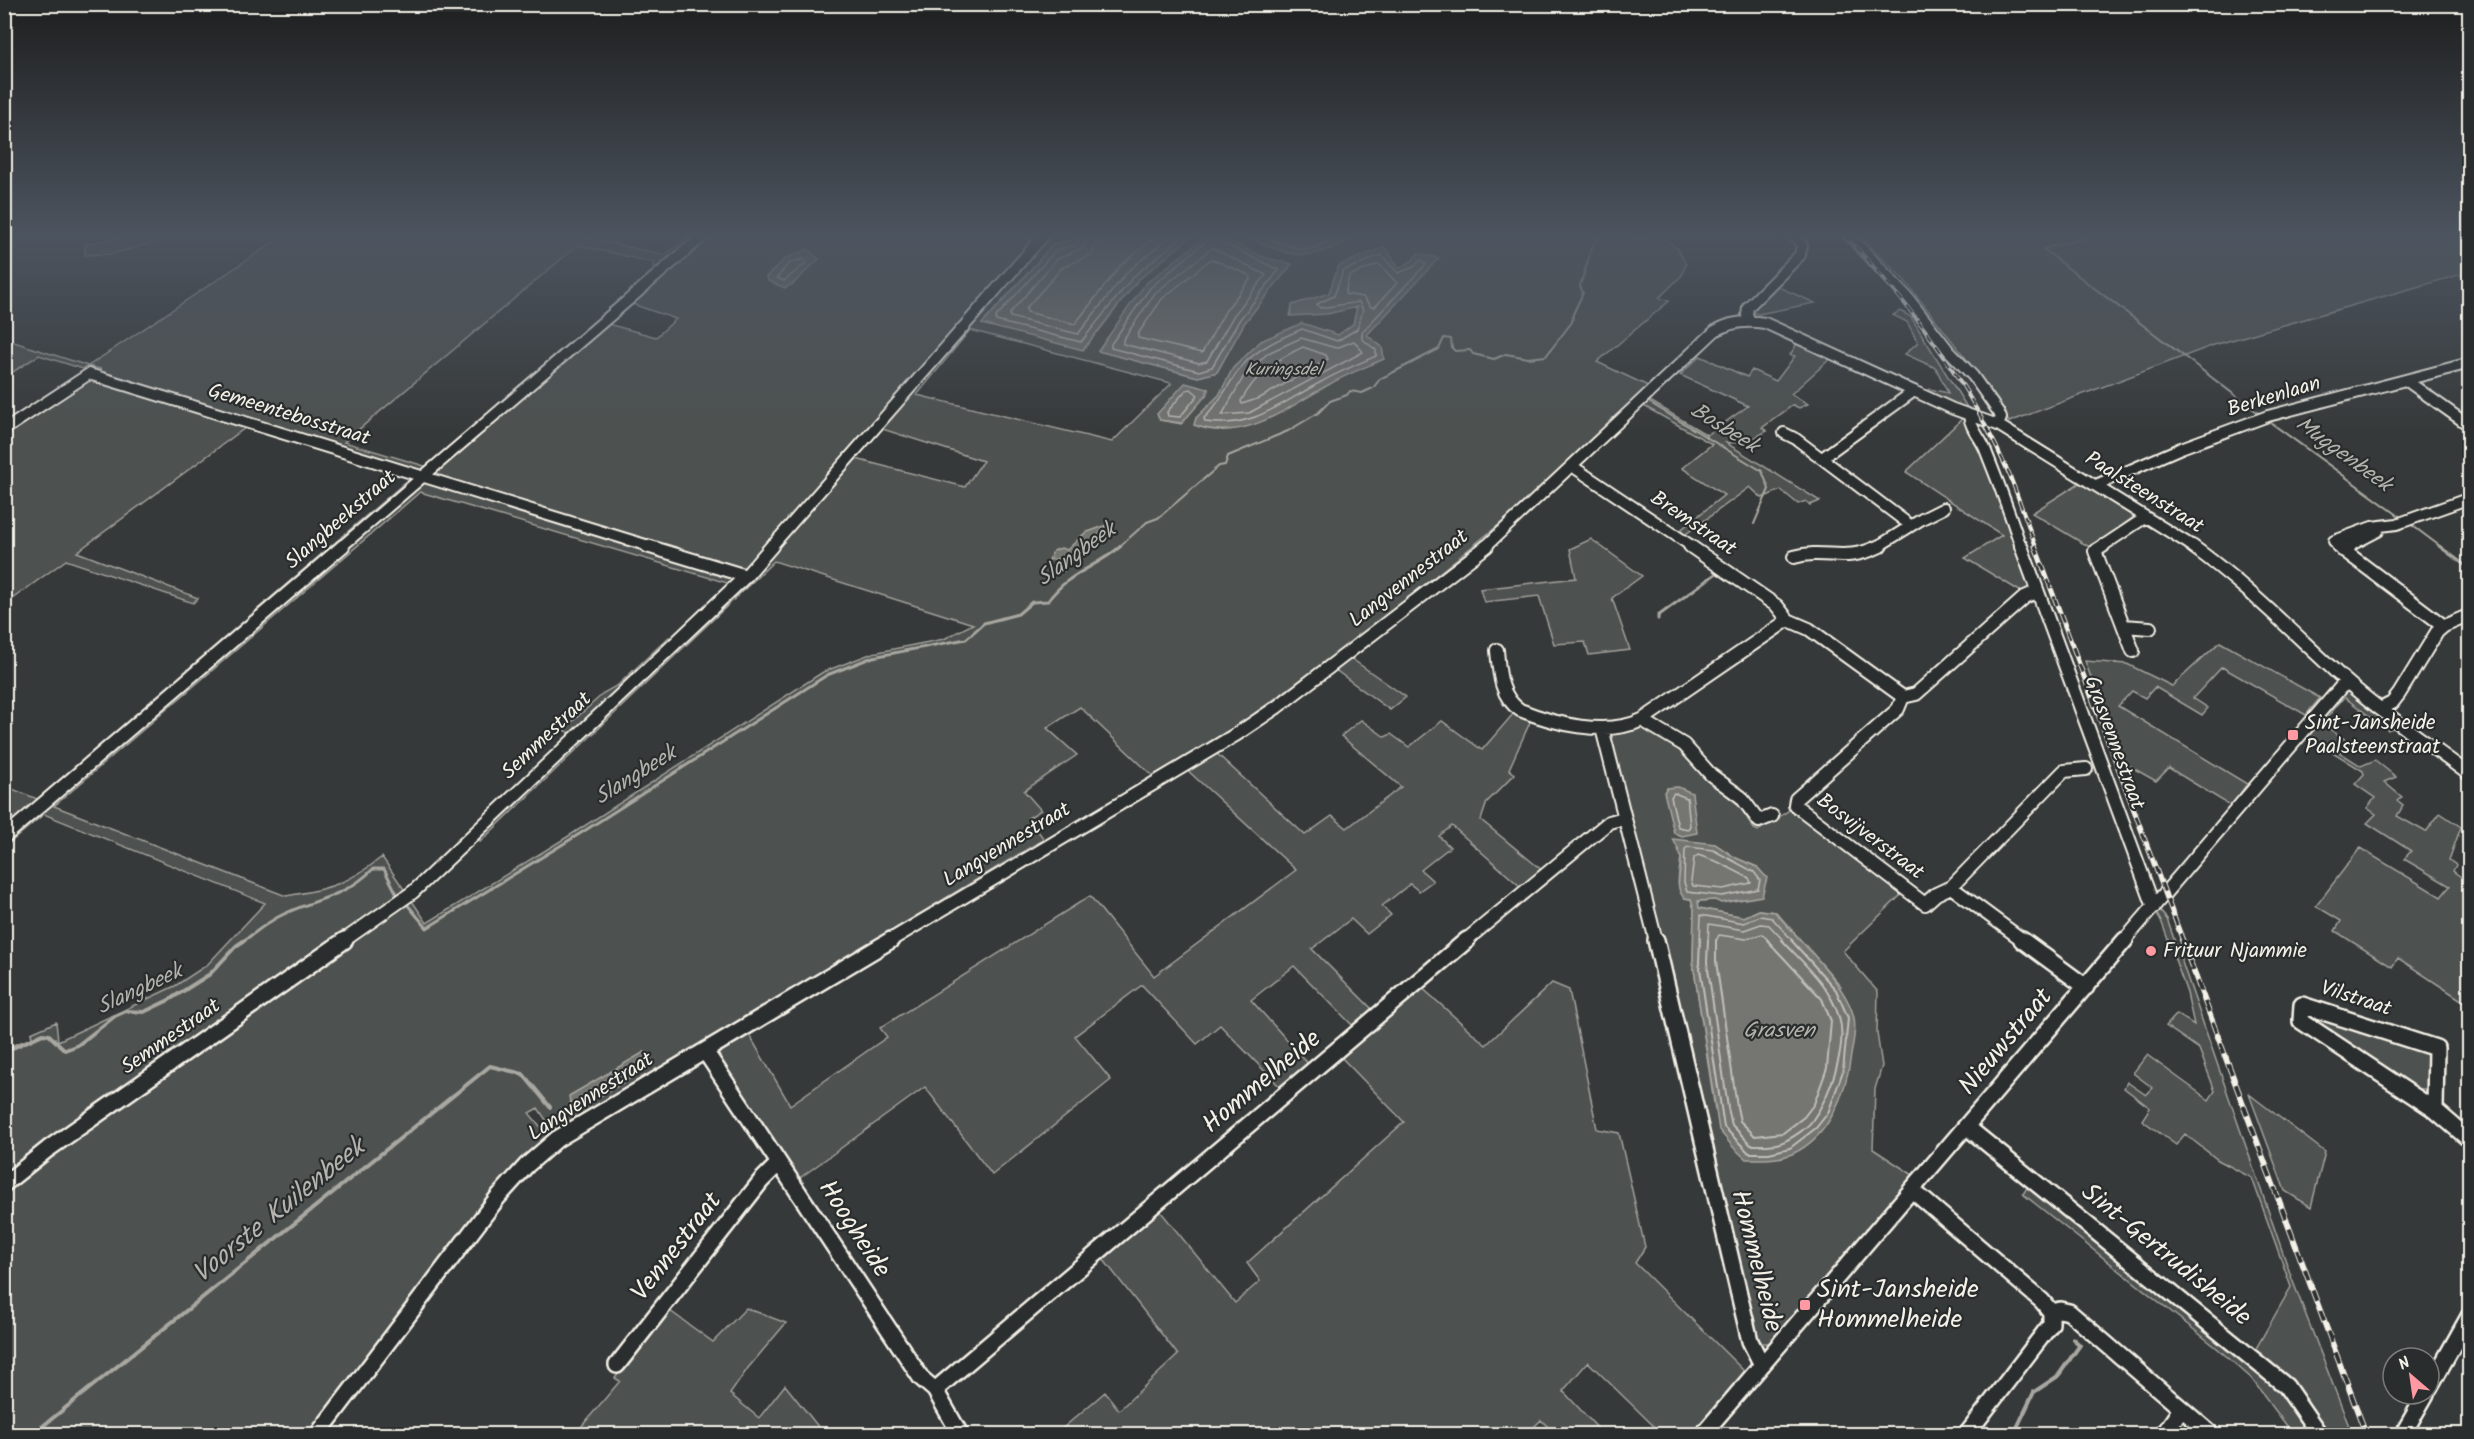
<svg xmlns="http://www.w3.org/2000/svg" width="2474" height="1439" font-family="Kalam,sans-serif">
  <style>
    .green { fill: #4e514f; stroke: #a1a19c; stroke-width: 1.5; fill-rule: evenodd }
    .water { fill: #757572; stroke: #a8a7a1; stroke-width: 1.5 }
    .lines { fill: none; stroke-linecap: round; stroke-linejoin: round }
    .shore-far1 { stroke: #c1bfb9; stroke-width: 1.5 }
    .shore { stroke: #c1bfb9; stroke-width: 2 }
    .stream-far2 { stroke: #a8a7a1; stroke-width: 2 }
    .stream-far1 { stroke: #a8a7a1; stroke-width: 3 }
    .stream { stroke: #a8a7a1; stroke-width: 4 }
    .minor-far2-casing { stroke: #f4f1e8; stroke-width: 14 }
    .minor-far1-casing { stroke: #f4f1e8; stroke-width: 16 }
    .minor-casing { stroke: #f4f1e8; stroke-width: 20 }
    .minor-far2 { stroke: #2a2d2e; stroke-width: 10 }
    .minor-far1 { stroke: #2a2d2e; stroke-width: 12 }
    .minor { stroke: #2a2d2e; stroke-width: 15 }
    .rail-far2-casing { stroke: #f4f1e8; stroke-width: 4 }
    .rail-far1-casing { stroke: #f4f1e8; stroke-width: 5 }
    .rail-casing { stroke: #f4f1e8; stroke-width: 6 }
    .rail-far2 { stroke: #2a2d2e; stroke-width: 2; stroke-dasharray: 8; stroke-linecap: butt }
    .rail-far1 { stroke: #2a2d2e; stroke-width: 3; stroke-dasharray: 9; stroke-linecap: butt }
    .rail { stroke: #2a2d2e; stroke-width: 4; stroke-dasharray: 11; stroke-linecap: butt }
    .poi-dot { fill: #ff9aa2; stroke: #2a2d2e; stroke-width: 2 }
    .labels { text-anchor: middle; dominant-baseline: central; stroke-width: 4.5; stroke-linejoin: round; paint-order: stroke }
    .far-water-label { font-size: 18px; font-style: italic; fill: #b4b3ad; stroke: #2a2d2e }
    .street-label { font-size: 21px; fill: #f4f1e8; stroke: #2a2d2e }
    .poi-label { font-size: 21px; fill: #f4f1e8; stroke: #2a2d2e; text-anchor: start }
    .water-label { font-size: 22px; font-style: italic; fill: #b4b3ad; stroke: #2a2d2e }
    .near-street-label { font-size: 26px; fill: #f4f1e8; stroke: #2a2d2e }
    .near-poi-label { font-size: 26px; fill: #f4f1e8; stroke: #2a2d2e; text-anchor: start }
    .near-water-label { font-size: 27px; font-style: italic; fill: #b4b3ad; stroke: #2a2d2e }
  </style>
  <rect width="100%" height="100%" fill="#363939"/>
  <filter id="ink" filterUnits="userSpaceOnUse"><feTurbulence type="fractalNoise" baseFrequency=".0167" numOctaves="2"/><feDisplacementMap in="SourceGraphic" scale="12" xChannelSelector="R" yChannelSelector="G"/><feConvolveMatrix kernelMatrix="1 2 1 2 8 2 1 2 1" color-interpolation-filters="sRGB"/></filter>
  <g filter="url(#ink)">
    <!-- green -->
    <path class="green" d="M136,235h46l-70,19 -27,1v-11z
      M284,235h290l91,20 25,-20h347l-94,108 -91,115 113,29 18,-26 -104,-33 173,-193h26l-6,5 -19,4 -71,80 116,8 40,-52 55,-45h413l39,5v-5h25l-5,4 13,10 8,15 -4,11 -23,23 10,3 -72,61 51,24 -132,125 -145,117 -128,94 -90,54 -73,-69 -33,21 30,27 -53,36 17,19 -13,8 16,21 -481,289 -6,2 -9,-7 -10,-15 -9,5 21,25 -239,296h-306v-386l27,-10 -1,-5 25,-11 2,19 117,-55 32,-21 58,-62 -221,-89 -39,33v-61l32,13 373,-321 327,100 9,-9 -318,-95 176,-151 52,14 20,-18 -47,-16 37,-33 -13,-4 2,-3 -77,-18 -234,197 84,25 -8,6 -84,-25 -7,6 -84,-26 -168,124 121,46 -5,5 -127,-43 -61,44v-181l11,4 85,-58 -13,-3 -5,3 -44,-14 -34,22v-38l83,27zM798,255l20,4 -25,25 -7,-26zM1289,268l-44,54 -28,50 -19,5 -99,-26zM970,330l201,53v1l-59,58 -195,-47zM1208,389l-1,5 -26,30 -21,-4zM420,492l311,92 -56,56 -6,-3 -51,48 -13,7 -42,38 10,4 -103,102 10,6 294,-281 199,63 -29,15 -71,14 -50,19 -251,162 -145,89 -45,-66c-34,27 -53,32 -96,39l-232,-90z
      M1860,235h609v37l-255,73 -205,77 -41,-61 -63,-80z
      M1774,285l41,18 -57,11 -8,-2v-4l4,1 19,-18 -4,-2z
      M1900,311l11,6 59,95 -44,-20 4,-3 18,4 -12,-25 -31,-14 13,-12 -11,-20 -14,-7z
      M1798,342l34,15 -41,37 17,10 -9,4 -6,-3 -31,23 5,3 -20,11 -21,1 94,58 -10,4 -4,-4 -8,3 -17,-14 -19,8 -12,-11 -67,49 -5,-4 46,-37 -42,-27 30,-24 -70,-39 4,-4 6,1 55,33 41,-29 -68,-31 20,-19 47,21 5,-7 24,11 19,-25 -5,-1z
      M1963,418l15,23 54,146 -9,6 -58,-35 37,-23 -96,-63z
      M2081,482l54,34 -44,32 -59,-35z
      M1591,539l51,37 -30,22 18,52 -41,5 -4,-13 -31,2 -15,-48 -55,6 -4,-13 96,-11 -6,-29z
      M2220,642l100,56 -14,17 -84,-48 -29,31 15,10 -6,7 -47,-28 -10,11 -13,-7 -14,15 129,78 -16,22 -62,-38 -13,13 -34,-19 -37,-101 42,3 45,22z
      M1349,657l57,40 -16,13 -56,-41z
      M2345,691l7,2 43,34 -7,3 -44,-33 -22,27 30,20 -13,8 22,14 14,-6 21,17 -12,5 18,15 -5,4 6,5 -6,10 29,16 14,-19 21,14 -12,33 7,5 -3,6 16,12v122l-71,-47 -6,9 -57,-36 6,-10 -25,-15 44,-58 81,49 9,-11 -46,-27 7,-8 -44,-28 9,-9 -9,-6 8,-10 -20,-14 9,-10 -1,-3 -56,-35z
      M1513,714l18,6 -22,49 6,5 -28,28 -6,18 62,51 -21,17 -70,-62 -13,10 11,11 -29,23 12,11 -14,10 -9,-7 -28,22 9,9 -24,19 -16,-15 -39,30 62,62 -19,17 -61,-62 -43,34 60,67 -29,22 -62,-64 -23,19 -55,-59 -67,51 36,44 -119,95 -67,-88 -128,93 -82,-124 4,-8 28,-17 43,74 97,-68 -7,-9 210,-132 64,80 142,-106 -110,-101 29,-17 90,83 27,-19 15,12 54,-41 -60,-51 20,-16 24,17 6,-3 18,13 33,-26 40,29z
      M1638,727l12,1 36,27 53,50 15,24 4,2 33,-22 112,84 -60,58 35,41 -1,41 5,33 -7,23 -2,60 40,26 -143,168h-8l-8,-8 -147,-596 4,-5zM1715,844l21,14 21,9 -42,33 -17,1 1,7 45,9 15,-7 17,2 65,74 -126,124 -22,-147 1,-54 -3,-10 -7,-1c-10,-13 -4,-26 -3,-42z
      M2159,910l8,9 125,360 60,155h-29l-69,-82 37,-65 -39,-109 -34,-18 -33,-26 -9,11 -34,-25 8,-12 -26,-20 3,-6 19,13 7,-7 -20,-15 14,-18 62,45 6,-9 -16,-42 -33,-23 11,-12 17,11 -7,-32 -25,-70 -6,-10z
      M1552,983l17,7 28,139 22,4 26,114 -10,16 110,109 -53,62h-30l-74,-72 -25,29 40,43h-48l-14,-14 -14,14h-471l49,-42 14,18 59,-55 -78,-100 57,-48 78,96 25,-22 -13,-18 157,-141 -66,-68 82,-68 66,59z
      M2315,1012l102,33 15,14 -1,30h-19l-97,-62z
      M2249,1094l76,58 -14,55 -26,-16z
      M2030,1183l254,210 27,41h-18l-42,-56 -34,-30 -194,-154z
      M746,1308l40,15 -38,45 -18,26 29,24 26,-33 39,49h-249l45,-53 -5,-3 55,-67 43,31z"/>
    <!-- water -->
    <path class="water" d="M1078,235h115l-55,45 -55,70 -101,-26 72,-80 18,-4z
      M1208,235h8l50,23 26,6 -47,58 -28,50 -19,5 -100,-26 47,-67z
      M1245,235h115c-14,6 -32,17 -48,19 -21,4 -49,-9 -67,-19z
      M1385,247l14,21 13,-7 6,-8 21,5 -72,77 15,12 2,12c-18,8 -37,15 -54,25 -42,23 -86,60 -136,41l2,-7 23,-23 14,-27 28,-27 41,-18 36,12 15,-11 4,-17 -30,7 -37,2 2,-11 37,-12 9,-27z
      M808,249l11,10 -26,25 -8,4 -17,-7 -2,-4 20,-19z
      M1185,383l23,6 -1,5 -25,29 -22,-3 -3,-6z
      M1107,525c-12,14 -21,26 -40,33l-3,13 -11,2 10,-11 -2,-3 -12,1 4,-9 8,-3 6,2 18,-17z
      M1678,787l14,6 5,40 -15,3 -8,-3 -10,-41 3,-4z
      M1673,839l42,5 21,14 21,9 10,11 -5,18 -41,7 -6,-3 -17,1 1,7 45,9 15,-7 16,2c24,28 68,69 78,102 4,12 0,29 -2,41 -5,38 -21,82 -59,99 -14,6 -31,5 -46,5l-13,-12 -14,-17 -26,-167 1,-54 -3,-10 -7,-1c-11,-14 -2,-24 -3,-40 -1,-6 -5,-13 -8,-19z
      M644,1052l5,2 2,5 -4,8c-16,10 -60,43 -77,35l-1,-6z"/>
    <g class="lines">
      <!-- shore-far1 -->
      <path class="shore-far1" d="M1082,235l-7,10 -19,5 -60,67v4l85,21 53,-66 50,-41
        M1089,235l-6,13 -26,11 -47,54v4l68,17 50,-63 44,-36
        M1098,235l-6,19 -30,14 -36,40 1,4 48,12 46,-59 37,-30
        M1257,235l43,14 13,-1 32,-13
        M1211,237l68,33 -39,49 -28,48 -13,4 -88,-23v-4l39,-56z
        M1212,248l54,27 -32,40 -27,46 -8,2 -76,-19v-4l32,-47z
        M1381,255l17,18 16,-6 7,-7 5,4 -64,68v7l14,11v6c-18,8 -37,16 -55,26 -40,21 -68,47 -116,40l-1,-4c17,-15 24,-36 39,-53 15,-17 38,-27 59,-36l35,12 20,-12 6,-19 -4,-8 -39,6 -3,-4 17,-8 9,-25z
        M804,259l2,4 -22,18 -7,-3 12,-15z
        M1211,259l38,16 2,3 -25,32 -24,43 -64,-15v-4l24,-35z
        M1379,264l18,19 -22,24h-4l-8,-10 -18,-3 4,-18z
        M1301,338l35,10 18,-7 9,11 -114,61 -27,2 22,-39 24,-23z
        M1303,347l23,8 2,4 -68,39 -18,6 -1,-3c15,-27 34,-41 62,-54z
        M1191,389l7,6 -18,22 -12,-1 -1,-4 19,-22z
        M1674,793l13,5 3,28 -2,3 -10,-2 -7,-30z
        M1688,847l25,3 41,22 6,8 -2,9 -36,7 -35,-4 -3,-10 1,-33z
        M1698,855l20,7 31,16 2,5 -28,6 -30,-3 -2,-5 3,-23z
        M1700,941l1,-26 43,8 16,-7 12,2 21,23
        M1708,941l1,-17 35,6 17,-6 8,1 15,16
        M1716,941l3,-6 27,4 16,-5 7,7"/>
      <!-- shore -->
      <path class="shore" d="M1700,940l-1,22 25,165 25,26h20l21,-5 26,-20 12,-15 15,-42 5,-53 -12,-28 -45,-50
        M1708,940l-1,22 21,146 4,17 19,20c12,0 26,1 36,-5 8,-4 20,-12 25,-19 18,-25 36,-75 27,-104 -9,-31 -36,-54 -57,-77
        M1716,940v21l21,146 3,14 15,15 28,-3 21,-16 10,-13 13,-36 4,-47 -9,-22 -55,-59"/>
      <!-- stream-far2 -->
      <path class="stream-far2" d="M2097,235l-54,14 218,166
        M1650,403l112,68 7,18 -15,35
        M2267,420l135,98
        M2409,523l32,24
        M1119,547l28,-25 11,-4 61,-52 6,-1 3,-9 60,-25 30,-18 12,-12 17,-6 3,-4 12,2 11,-5 7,-9 59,-30 5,-11 7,1 1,9 3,3 15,-1 3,4 21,5 12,-5 22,4 18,-2 26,-34 1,-8 10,-21 -3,-7 13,-42 6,-9"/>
      <!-- stream-far1 -->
      <path class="stream-far1" d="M2439,546l31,23
        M1658,619v-3l60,-44
        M406,903l21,25 154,-95 246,-158 46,-18 93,-18 18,-16 34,-9 14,-12 16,-1c19,-28 49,-34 73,-55
        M243,941c11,-7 22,-17 35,-24 35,-19 64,-17 95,-48h11l14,27"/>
      <!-- stream -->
      <path class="stream" d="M4,1052l39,-18 6,1 16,15 13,-5 37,-29 11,-5 18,1 25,-12 41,-26 26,-28 9,-6
        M33,1434l457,-368 33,8 27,33
        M2014,1434l20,-42 24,-16 22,-31 -7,-6"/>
      <!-- minor-far2 casing -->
      <g class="minor-far2-casing">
        <path id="minor-far2" d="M1849,235l59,63 41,53 24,25 26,37 2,5 -3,7
          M1750,321l-3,-6 1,-8 52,-52 2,-10 -8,-10
          M2407,381l63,45
          M1969,415c1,13 11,22 16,34 13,32 25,65 36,98
          M4,430l85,-56 563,173
          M1784,433l12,6 114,86
          M1822,458l92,-67
          M1572,466l121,81
          M2096,485l85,-37 87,-32 202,-53
          M341,547l363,-312
          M771,547l273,-312
          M1485,547l230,-216c16,-10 32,-11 50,-8l188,86 45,16 196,122
          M1877,547l45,-28 22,-11
          M2101,547l45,-30
          M2340,547l-6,-6 38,-14 25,-3 73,-26
          M2347,547l31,-16"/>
      </g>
      <!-- minor-far1 casing -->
      <g class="minor-far1-casing">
        <path id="minor-far1" d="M647,546l99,30
          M1690,546l87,60 11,14 21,9 94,68
          M2021,546l133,361
          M2103,546l-8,5 38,100
          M2192,546c56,40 103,89 154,135 38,34 83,63 124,94
          M2338,546l106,80
          M2342,550l8,-4
          M1794,557c33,-9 49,7 86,-11
          M2036,592l-11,5 -109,97 -13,3 -5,12 -102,90 -1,6 130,99 11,-10 15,-7 113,-116 22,-2
          M2124,626l26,2
          M1497,650c2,22 3,47 23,60 35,14 86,27 122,10l146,-100
          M2380,709l12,-6 7,-9 38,-62 7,-6 26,-11
          M1642,720l42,25 27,30 30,22 18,24 13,-5
          M1602,728l54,213
          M4,837l339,-291
          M1951,887l73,54
          M343,941l70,-49 333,-316 26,-30
          M889,941l348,-207 40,-27 210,-161
          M1465,941l144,-119 15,-4
          M2124,941l217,-254 7,-4"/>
      </g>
      <!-- minor casing -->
      <g class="minor-casing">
        <path id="minor" d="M1656,940l94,401 12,24
          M2022,940l64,47
          M2302,1005l134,43 -1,62 -134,-89z
          M705,1051l216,327 14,12 25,44
          M2435,1110l35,30
          M1967,1127l319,259 33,48
          M4,1184l44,-35 297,-209
          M1912,1190l130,111 9,11v12l-84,110
          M2051,1312l9,-2 9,2 142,122
          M617,1365l144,-184 18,-18
          M2429,1388l41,-73
          M935,1390l532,-450
          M318,1434l180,-237 29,-32 30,-26 334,-199
          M1703,1434l422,-494
          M2164,1434l17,-25
          M2403,1434l23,-40"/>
      </g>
      <!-- minor-far2 -->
      <use href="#minor-far2" class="minor-far2"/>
      <!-- minor-far1 -->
      <use href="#minor-far1" class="minor-far1"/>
      <!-- minor -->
      <use href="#minor" class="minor"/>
      <!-- rail-far2 casing -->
      <g class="rail-far2-casing">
        <path id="rail-far2" d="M1844,235c68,70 126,149 165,239 10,24 18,49 27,73"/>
      </g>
      <!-- rail-far1 casing -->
      <g class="rail-far1-casing">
        <path id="rail-far1" d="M2035,546l148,395"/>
      </g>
      <!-- rail casing -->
      <g class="rail-casing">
        <path id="rail" d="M2182,940l184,494"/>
      </g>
      <!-- rail-far2 -->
      <use href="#rail-far2" class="rail-far2"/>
      <!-- rail-far1 -->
      <use href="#rail-far1" class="rail-far1"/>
      <!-- rail -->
      <use href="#rail" class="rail"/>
    </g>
  </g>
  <!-- sky -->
  <linearGradient id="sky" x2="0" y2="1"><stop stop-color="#1e1f1f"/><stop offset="0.54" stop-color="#4c545f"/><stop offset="1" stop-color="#4c545f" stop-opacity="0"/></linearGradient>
  <rect width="2474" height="436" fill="url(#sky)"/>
  <!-- markers -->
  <g class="poi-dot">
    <rect x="2287" y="729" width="12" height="12" rx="3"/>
    <circle cx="2151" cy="951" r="6"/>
    <rect x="1799" y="1299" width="12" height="12" rx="3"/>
  </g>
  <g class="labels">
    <!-- far-water labels -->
    <g class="far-water-label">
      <text x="1283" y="370">Kuringsdel</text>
    </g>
    <!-- street labels -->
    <g class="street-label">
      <text transform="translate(2274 397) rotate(-17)">Berkenlaan</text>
      <text transform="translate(289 415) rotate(17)">Gemeentebosstraat</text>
      <text transform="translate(2144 493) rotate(32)">Paalsteenstraat</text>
      <text transform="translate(341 520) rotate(-41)">Slangbeekstraat</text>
      <text transform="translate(1693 524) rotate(34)">Bremstraat</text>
      <text transform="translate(1409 579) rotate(-38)">Langvennestraat</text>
      <text transform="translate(547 736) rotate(-44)">Semmestraat</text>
      <text transform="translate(2114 743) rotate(70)">Grasvennestraat</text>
      <text transform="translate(1870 837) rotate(37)">Bosvijverstraat</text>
      <text transform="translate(1007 845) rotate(-31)">Langvennestraat</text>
      <text transform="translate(2356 999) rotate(18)">Vilstraat</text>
      <text transform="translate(171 1037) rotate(-35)">Semmestraat</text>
      <text transform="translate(591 1097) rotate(-33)">Langvennestraat</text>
    </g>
    <!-- poi labels -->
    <g class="poi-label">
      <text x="2305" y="723">Sint-Jansheide<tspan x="2305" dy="24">Paalsteenstraat</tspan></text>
      <text x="2163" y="951">Frituur Njammie</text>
    </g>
    <!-- water labels -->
    <g class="water-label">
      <text transform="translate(1724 429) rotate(32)">Bosbeek</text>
      <text transform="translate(2343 455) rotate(36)">Muggenbeek</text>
      <text transform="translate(1077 555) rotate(-36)">Slangbeek</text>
      <text transform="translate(636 776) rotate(-32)">Slangbeek</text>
      <text transform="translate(140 990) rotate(-25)">Slangbeek</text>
      <text x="1779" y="1031">Grasven</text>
    </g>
    <!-- near-street labels -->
    <g class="near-street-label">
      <text transform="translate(2006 1042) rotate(-50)">Nieuwstraat</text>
      <text transform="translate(1262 1082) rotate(-40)">Hommelheide</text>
      <text transform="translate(854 1229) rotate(57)">Hoogheide</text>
      <text transform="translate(677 1247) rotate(-52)">Vennestraat</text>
      <text transform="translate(2166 1255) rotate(39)">Sint-Gertrudisheide</text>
      <text transform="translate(1756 1261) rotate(76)">Hommelheide</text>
    </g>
    <!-- near-poi labels -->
    <g class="near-poi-label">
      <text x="1817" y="1290">Sint-Jansheide<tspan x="1817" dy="30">Hommelheide</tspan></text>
    </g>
    <!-- near-water labels -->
    <g class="near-water-label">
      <text transform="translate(279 1211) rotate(-39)">Voorste Kuilenbeek</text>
    </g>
  </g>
  <!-- margin -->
  <rect width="2474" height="1439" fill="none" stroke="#2a2d2e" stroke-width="24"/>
  <rect x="12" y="12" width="2450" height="1415" fill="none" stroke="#f4f1e8" stroke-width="2" filter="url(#ink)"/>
  <!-- north arrow -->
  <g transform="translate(2411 1376) rotate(331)"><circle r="28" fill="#2a2d2e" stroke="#7b7b78" stroke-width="1.5"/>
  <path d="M0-4.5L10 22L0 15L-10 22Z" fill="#ff9aa2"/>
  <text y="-9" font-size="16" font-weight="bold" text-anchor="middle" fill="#f4f1e8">N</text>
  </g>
</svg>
